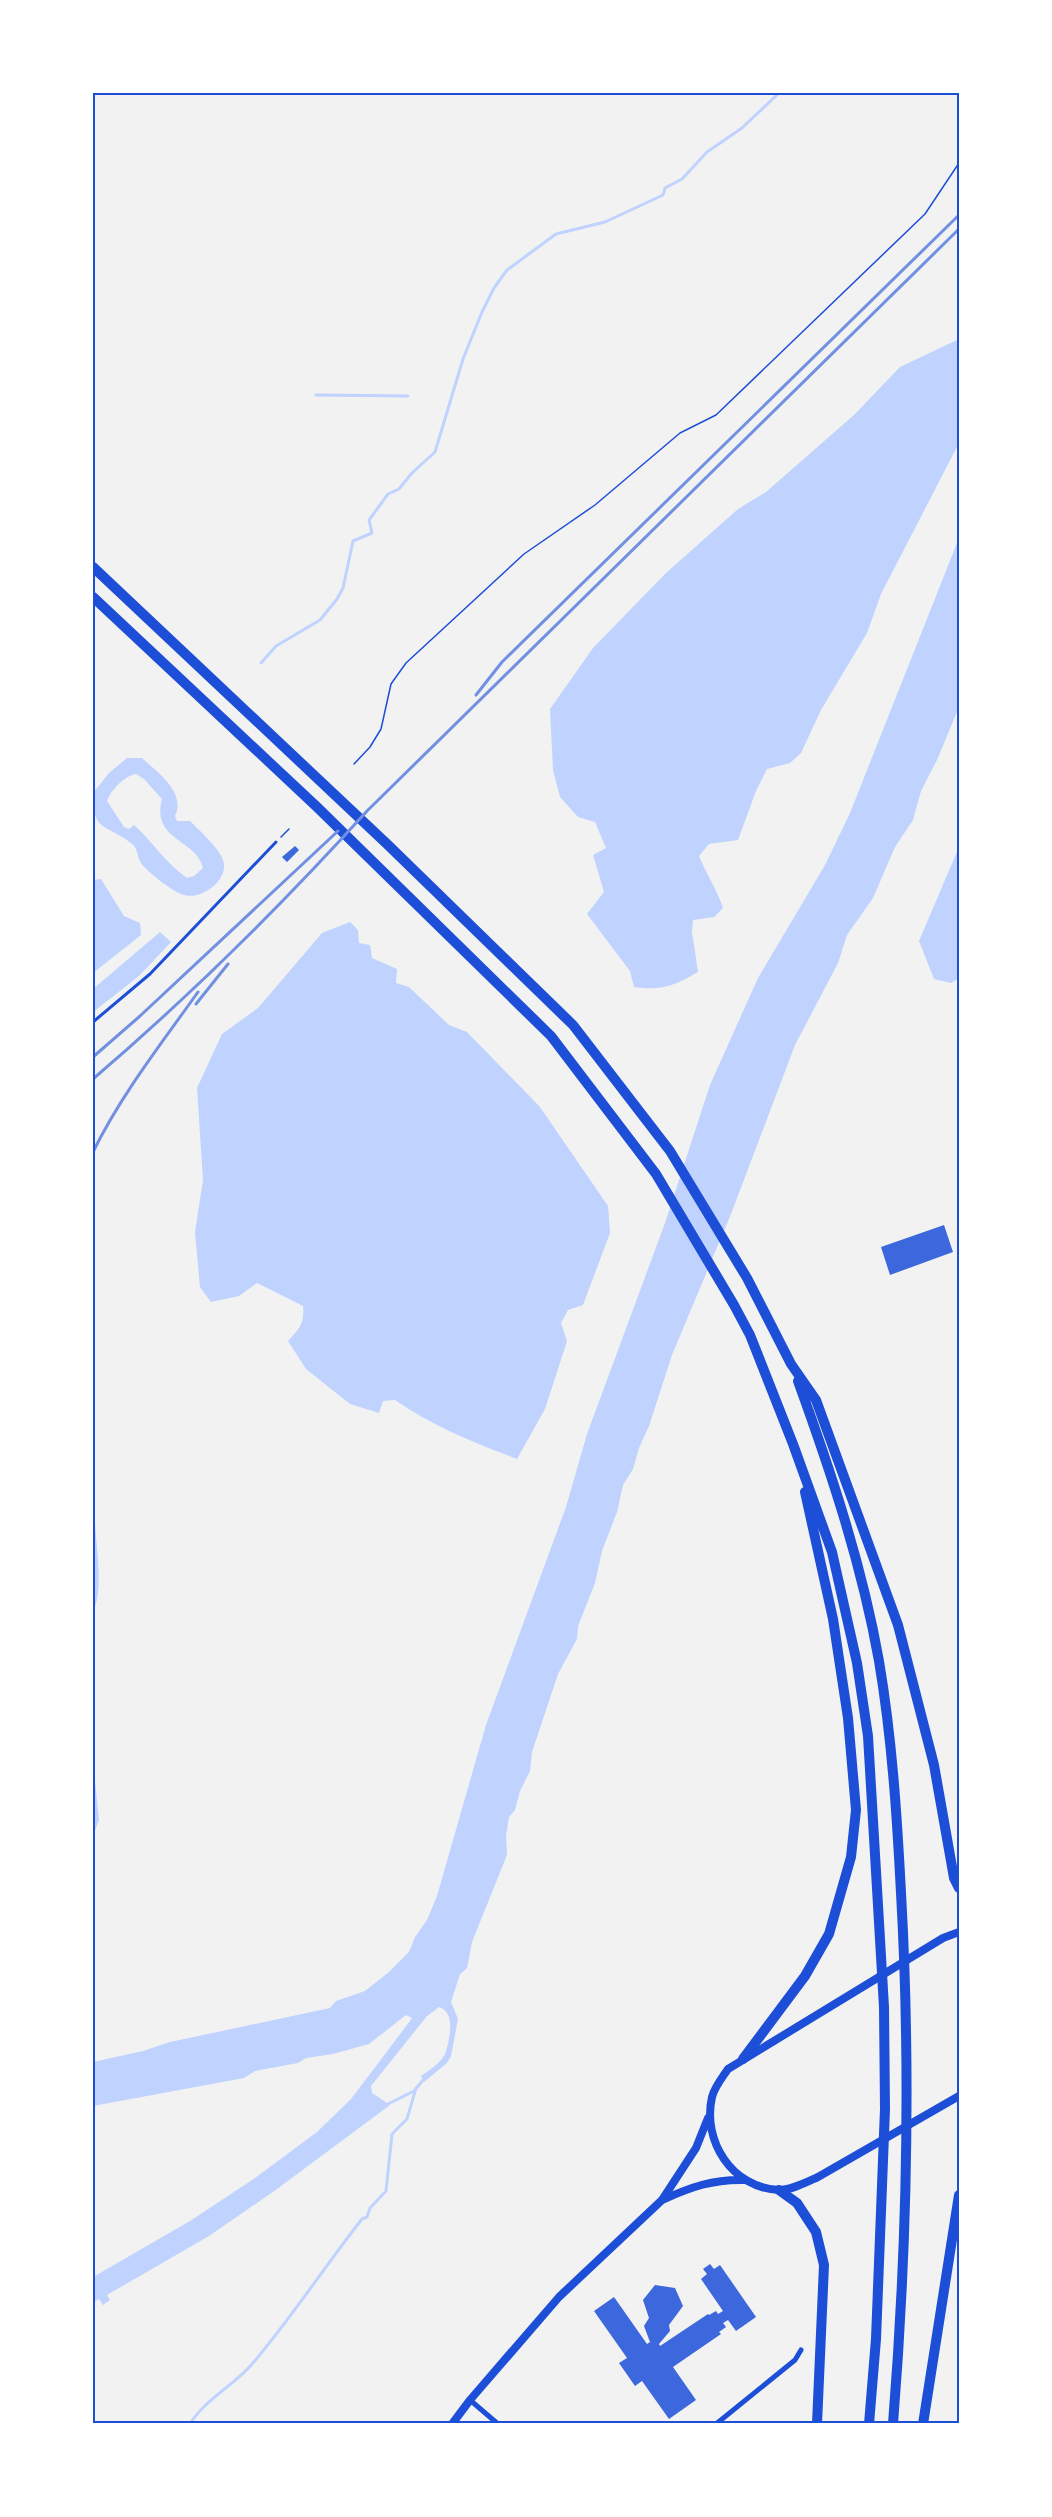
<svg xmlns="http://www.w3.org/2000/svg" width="1052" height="2517" font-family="'Noto Serif',serif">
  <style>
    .water { fill: #bfd3fe; fill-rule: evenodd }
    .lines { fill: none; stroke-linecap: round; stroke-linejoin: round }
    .stream { stroke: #bfd3fe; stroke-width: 3 }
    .building { fill: #3d67dc }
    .path { stroke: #1d4ed8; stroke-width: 1.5 }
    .service { stroke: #1d4ed8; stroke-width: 3 }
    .minor { stroke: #1d4ed8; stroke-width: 5 }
    .primary { stroke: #1d4ed8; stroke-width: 8 }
    .motorway { stroke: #1d4ed8; stroke-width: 10 }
    .rail { stroke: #7290e2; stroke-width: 3 }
    .neatline { fill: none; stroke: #1d4ed8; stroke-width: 2 }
  </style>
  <rect width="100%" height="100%" fill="#f2f2f2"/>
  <!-- water -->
  <path class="water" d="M959,339v104l-78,151 -14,39 -46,77 -20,43 -11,10 -23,6 -11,22 -18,49 -29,4 -10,12c7,18 18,33 24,52l-9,9 -21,3 -1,12 6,40c-24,14 -37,19 -64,15l-4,-16 -43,-57 17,-22 -11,-37 13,-7 -11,-26 -17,-5 -18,-20 -7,-27 -3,-61 43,-61 73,-75 72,-64 28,-17 88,-77 46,-48z
    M959,538v169l-22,53 -16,31 -8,29 -18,27 -22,51 -26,37 -9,28 -43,82 -64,169 -59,141 -23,71 -10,22 -6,21 -10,16 -6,27 -15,39 -7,32 -17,43 -1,13 -19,35 -26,78 -2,19 -10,20 -5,19 -6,7 -3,19 1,19 -35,87 -5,26 -7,6 -9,28 7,17 -7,37 -4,7 -23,19 -3,-6c8,-6 19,-12 24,-22 5,-14 11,-42 -6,-47l-12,9 -56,70 1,7 18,12 -113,84 -68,47 -102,59 3,5 -7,5 -4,-6 -6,3v-25l97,-56 65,-43 62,-46 34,-33 59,-78 2,-3 -6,-3 -37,29 -36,10 -27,4 -8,5 -43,8 -11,7 -151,28v-44l50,-11 27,-9 160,-34 6,-7 29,-10 24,-19 20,-20 6,-15 12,-17 10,-24 49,-171 80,-218 21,-73 78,-211 45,-138 48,-107 67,-113 25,-52z
    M127,758h15c16,15 44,34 33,58l2,5h13c9,9 29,27 33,39 7,21 -24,42 -42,34 -10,-4 -34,-22 -40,-31 -4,-7 -3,-15 -10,-20 -26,-20 -38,-10 -38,-50l16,-20zM136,774l8,5 18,20c-11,42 34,39 41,69l-9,8 -7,2c-22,-15 -34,-36 -53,-53l-5,4 -5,-2 -17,-26c4,-11 17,-25 29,-27z
    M959,847v131l-8,5 -17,-4 -15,-38z
    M101,879l23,37 16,7 1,12 -48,38v-93z
    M350,922l8,8 1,13 11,2 2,13 25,11 -1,14 13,4 40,38 18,7 73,75 68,99 2,27 -27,72 -15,5 -7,13 6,18 -22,68 -28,50c-42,-16 -85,-33 -122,-59l-12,1 -4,12 -29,-9 -44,-35 -18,-28c11,-11 17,-19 15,-35l-46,-23 -18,13 -28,6 -11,-15 -5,-55 8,-52 -6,-92 25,-54 36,-26 64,-75z
    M160,932l11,10 -32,34 -46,36v-23z
    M93,1521l2,1c1,22 9,70 -2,89z
    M93,1761l6,59 -6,16z"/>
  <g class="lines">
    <!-- stream -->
    <path class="stream" d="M316,395l92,1
      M261,663l15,-17 44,-26 17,-21 6,-11 10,-47 19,-8 -3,-13 19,-26 11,-5 13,-16 23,-21 28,-93 19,-47 12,-24 13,-18 49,-36 49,-12 58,-27 2,-7 17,-9 25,-27 35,-24 37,-35
      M386,2105l28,-14 10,-12
      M190,2424c15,-25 45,-39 63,-61 39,-46 72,-97 109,-144l5,-2 3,-9 16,-17 6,-57 15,-15 9,-31"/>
  </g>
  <!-- building -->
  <path class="building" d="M295,846l4,4 -12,12 -5,-5z
    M944,1225l9,27 -63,23 -9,-28z
    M710,2264l4,5 6,-4 36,52 -20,14 -8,-11 -5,3 3,4 -7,5 2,2 -48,33 23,33 -27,19 -27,-38 -7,5 -16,-23 8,-5 -33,-47 20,-14 33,47 3,-2 -6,-16 5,-8 -6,-18 12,-15 20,3 8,18 -14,19 1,6 -11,13 1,2 48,-32 1,1 7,-4 2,3 5,-3 -22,-32 6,-5 -4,-5z"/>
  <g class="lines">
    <!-- path -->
    <path class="path" d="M354,764l16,-17 11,-18 10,-45 15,-21 118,-109 71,-49 85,-72 36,-18 209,-201 34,-51
      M281,837l8,-8"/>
    <!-- service -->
    <path class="service" d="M93,1022l57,-48 126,-132"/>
    <!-- minor -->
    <path class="minor" d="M470,2400l28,24
      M716,2424l79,-64 6,-10"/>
    <!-- primary -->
    <path class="primary" d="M959,1932l-16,6 -215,131c-6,9 -13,17 -16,28 -10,44 20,91 67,93 13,0 28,-8 39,-13l141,-81
      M662,2200c29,-13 51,-21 83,-20
      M452,2424l18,-24 89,-103 103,-97 34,-52 12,-30"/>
    <!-- motorway -->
    <path class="motorway" d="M93,567l294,277 186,181 97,126 77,127 44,86 25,36 82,225 36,140 20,113 5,10
      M93,597l224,210 234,229 105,138 78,131 16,30 43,109 39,108 25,111 11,73 16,271 1,102 -9,230 -7,85
      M798,1381c33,91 64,184 81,280 13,77 18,155 22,232 10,177 6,355 -8,531
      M743,2059l62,-83 24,-42 22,-77 5,-47 -8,-92 -15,-99 -28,-127
      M779,2190l18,13 19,29 8,33 -7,159
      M923,2424l36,-229"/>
    <!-- rail -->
    <path class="rail" d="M476,695l26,-33 457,-447
      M196,1004l32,-40
      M93,1057l47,-41 198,-185
      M93,1079c97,-83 188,-173 274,-268l592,-582
      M93,1152c28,-57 68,-108 105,-160"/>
  </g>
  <!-- border -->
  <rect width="1052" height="2517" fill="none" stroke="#ffffff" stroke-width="189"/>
  <rect x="94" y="94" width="864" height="2328" class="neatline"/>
</svg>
